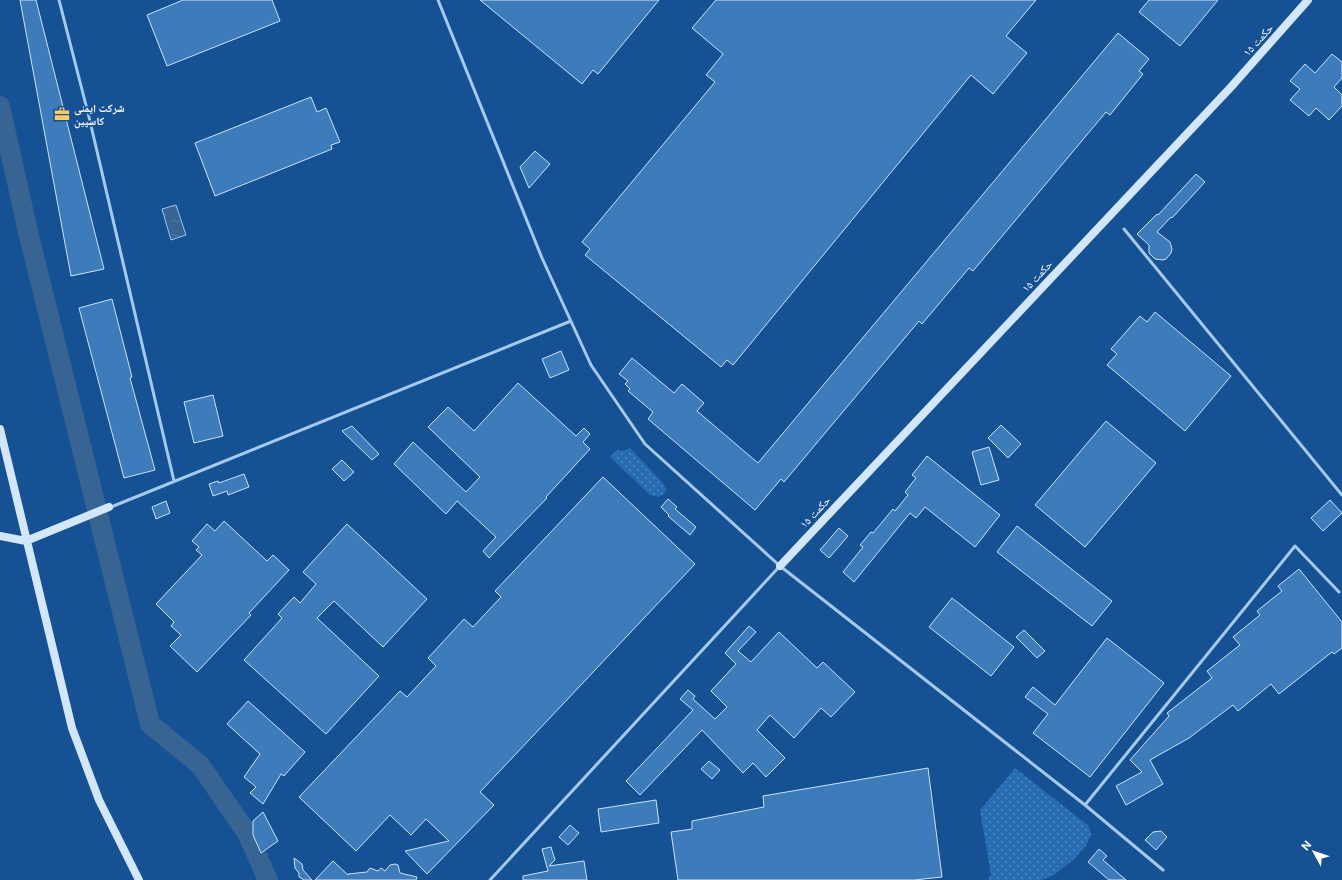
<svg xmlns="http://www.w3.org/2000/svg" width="1342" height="880" font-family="Inter,'Noto Naskh Arabic',sans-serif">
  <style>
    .grass { fill: url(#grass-dots) }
    .water { fill: url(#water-ripples); stroke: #96c6f4 }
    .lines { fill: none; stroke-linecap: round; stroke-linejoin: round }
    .river { stroke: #376493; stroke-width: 20 }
    .building { fill: #3d7bbb; stroke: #cbe3fc }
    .lane { stroke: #a4caf1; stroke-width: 3 }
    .secondary { stroke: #d2e6fc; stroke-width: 8 }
    .labels { text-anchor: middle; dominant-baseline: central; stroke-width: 3.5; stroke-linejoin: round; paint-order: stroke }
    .street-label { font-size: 11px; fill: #fff; stroke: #155193 }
    .poi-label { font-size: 11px; font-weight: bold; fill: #fff; stroke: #155193; text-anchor: start }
  </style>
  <defs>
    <pattern id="grass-dots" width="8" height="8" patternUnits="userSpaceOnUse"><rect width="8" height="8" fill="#276cb2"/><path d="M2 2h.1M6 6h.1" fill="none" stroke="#5289c1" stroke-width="1.8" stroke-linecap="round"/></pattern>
    <pattern id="water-ripples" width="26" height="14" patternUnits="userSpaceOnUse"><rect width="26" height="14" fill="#376493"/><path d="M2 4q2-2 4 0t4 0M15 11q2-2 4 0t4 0" fill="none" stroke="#557ba3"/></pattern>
  </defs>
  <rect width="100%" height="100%" fill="#155193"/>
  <!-- grass -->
  <path class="grass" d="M630,448l32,34 4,7 -2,5 -5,3 -9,-2 -40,-38 7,-7 7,1z
    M1015,768l74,58 2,9 -5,11 -13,14 -19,15 -12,5h-54l3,-5 -11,-65z"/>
  <!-- water -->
  <path class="water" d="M176,205l10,30 -15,5 -9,-31z"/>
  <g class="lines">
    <!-- river -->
    <path class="river" d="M0,106l29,130 121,488 50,41 47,68 21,47"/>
  </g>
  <!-- building -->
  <path class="building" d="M20,0h16l68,269 -33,7z
    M183,0h89l8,21 -113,45 -20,-51z
    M480,0h179l-61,74 -5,-4 -11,14z
    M716,0h320l-30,36 21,17 -34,41 -22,-19 -238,290 -6,-5 -6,7 -136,-112 5,-6 -8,-7 133,-160 -9,-7 17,-21 -31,-26z
    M1149,0h69l-38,46 -41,-34z
    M1118,33l31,26 -10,12 4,3 -33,41 -4,-3 -133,159 -4,-3 -47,56 -3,-3 -135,161 -3,-3 -26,31 -107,-91 5,-7 -25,-21 2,-2 -5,-5 3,-3 -9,-7 13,-16 42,35 8,-9 22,19 -7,8 61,52z
    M1332,54l10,8v16l-8,9 8,8v11l-13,14 -13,-12 -7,8 -19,-16 10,-11 -10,-8 15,-17 10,9z
    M311,97l6,15 9,-4 14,34 -9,3 1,4 -117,47 -20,-53z
    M535,151l15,13 -21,24 -9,-21z
    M1196,174l9,8 -33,36 -1,-1 -14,15 13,10 2,7 -1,4 -5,6 -3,1 -8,-1 -6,-6v-8l-12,-11 20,-20 1,1z
    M112,299l20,78 -2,1 25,92 -31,8 -45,-170z
    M1155,312l76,64 -46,55 -78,-66 10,-11 -6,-5 29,-33 7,6z
    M561,351l8,19 -19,8 -8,-19z
    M518,383l58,53 8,-8 6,6 -7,8 7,7 -44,48 1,1 -58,60 -6,-7 13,-14 -39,-36 -11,13 -52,-50 19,-22 53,50 14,-15 -52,-50 20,-20 26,24z
    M213,395l10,41 -29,7 -10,-41z
    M1106,421l50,42 -71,84 -50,-42z
    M1001,425l20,19 -13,14 -20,-20z
    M352,426l27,28 -7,6 -30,-29z
    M989,447l10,33 -18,5 -9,-33z
    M927,456l73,59 -25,32 -50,-40 -9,11 -6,-5 -56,69 -11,-10 20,-25 -3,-2 11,-13 2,1 20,-24 2,2 13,-16 -3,-3 11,-14 -4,-3z
    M342,460l12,12 -10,9 -12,-12z
    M244,474l5,13 -21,8 -1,-4 -14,5 -4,-12 9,-3 1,2z
    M603,477l92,87 -215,228 14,13 -67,69 -22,-23 44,-10 -23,-22 -15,16 -21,-20 -34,36 -57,-54 101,-106 7,6 29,-31 -8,-8 36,-39 9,8 28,-30 -6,-6z
    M668,499l9,8 -2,2 21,18 -6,8 -22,-19 1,-1 -8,-8z
    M1330,500l12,13 -19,18 -12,-13z
    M166,501l4,12 -14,6 -4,-12z
    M224,521l43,40 6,-6 16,15 -40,43 2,2 -54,57 -27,-26 11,-11 -10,-9 3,-4 -18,-18 46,-49 -6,-5 3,-3 -7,-6 15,-17 8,7z
    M347,524l80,75 -44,48 -49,-46 -17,17 62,58 -53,58 -82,-74 38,-42 -4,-4 16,-17 6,6 16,-19 -13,-12z
    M1017,526l95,75 -20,25 -95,-74z
    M839,528l9,8 -19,22 -9,-8z
    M1299,569l43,53v26l-8,6 -2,-2 -53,42 -8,-10 -33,27 -5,-6 -44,33 -39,22 13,24 -37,21 -10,-19 26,-14 -12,-12 39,-44 -2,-3 45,-35 -5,-7 33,-26 -7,-8 27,-22 -3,-4 25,-20 -4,-5z
    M952,598l62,49 -23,29 -62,-49z
    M749,626l7,6 -18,19 13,11 28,-30 38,36 6,-6 32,30 -24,25 -10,-9 -27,30 -24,-23 -13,15 28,28 -19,19 -13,-14 -10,10 -41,-43 -62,65 -14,-14 67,-71 -13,-11 8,-9 7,6 -2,3 22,20 12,-12 -16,-16 25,-27 -11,-11z
    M1024,630l21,21 -8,7 -21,-21z
    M1107,638l57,45 -74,94 -57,-44 15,-19 -23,-17 8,-10 22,18z
    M248,701l57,51 -21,24 -3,-2 -18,30 -13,-11 6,-6 -12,-10 16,-23 -33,-30z
    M709,761l11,9 -8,9 -11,-10z
    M928,768l14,109 -28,3h-236l-7,-48 21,-3v-8l72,-14 -1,-11z
    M656,800l3,23 -58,9 -3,-23z
    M263,812l15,29 -17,12 -8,-18v-14z
    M570,825l9,8 -11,12 -9,-8z
    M1161,831l6,6 -11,13 -11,-10 8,-8z
    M551,847l4,13 -6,6 35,-5 3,19h-64v-4l25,-5 -6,-22z
    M1099,849l8,7 -4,4 23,20h-17l-21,-18z
    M294,858l8,6 1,6 9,10h-8l-5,-3v-4l-4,-5z
    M333,861l15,14v-1l19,-2 3,-4 8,3 3,-3 4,3 5,-6 5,-1 3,1 2,8 17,4 -1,3h-101z"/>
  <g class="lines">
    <!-- lane -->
    <path class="lane" d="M59,0l30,117 85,364
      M438,0l104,258 49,107 54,79 135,122 305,239 78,65
      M1124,229l218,266
      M111,507l460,-186
      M1085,805l210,-259 44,46
      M490,880l289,-313"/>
    <!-- secondary -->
    <path class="secondary" d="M0,429l72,299 27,72 40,80
      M0,536l26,5 83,-34
      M780,566l451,-479 77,-87"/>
  </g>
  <!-- icons -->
  <defs>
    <g id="office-bare" transform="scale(1.2)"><path d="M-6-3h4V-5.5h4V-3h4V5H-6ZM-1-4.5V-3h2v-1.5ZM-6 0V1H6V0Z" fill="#ffcb64" stroke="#155193" stroke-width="2.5" paint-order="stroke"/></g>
  </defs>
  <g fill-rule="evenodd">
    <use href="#office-bare" x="62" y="114"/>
  </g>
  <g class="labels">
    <!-- street labels -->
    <g class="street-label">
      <text transform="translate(1258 40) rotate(-48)">حکمت ۱۵</text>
      <text transform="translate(1037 276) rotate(-47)">حکمت ۱۵</text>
      <text transform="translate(815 512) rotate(-47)">حکمت ۱۵</text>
    </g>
    <!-- poi labels -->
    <g class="poi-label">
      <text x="74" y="108">شرکت ایمنی<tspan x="74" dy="13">کاسپین</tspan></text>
    </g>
  </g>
  <!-- north arrow -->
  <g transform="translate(1314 852) rotate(310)" stroke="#155193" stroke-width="3" paint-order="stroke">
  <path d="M0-3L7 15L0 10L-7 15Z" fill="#ffffff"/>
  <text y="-6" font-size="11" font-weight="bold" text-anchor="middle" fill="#ffffff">N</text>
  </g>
</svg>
